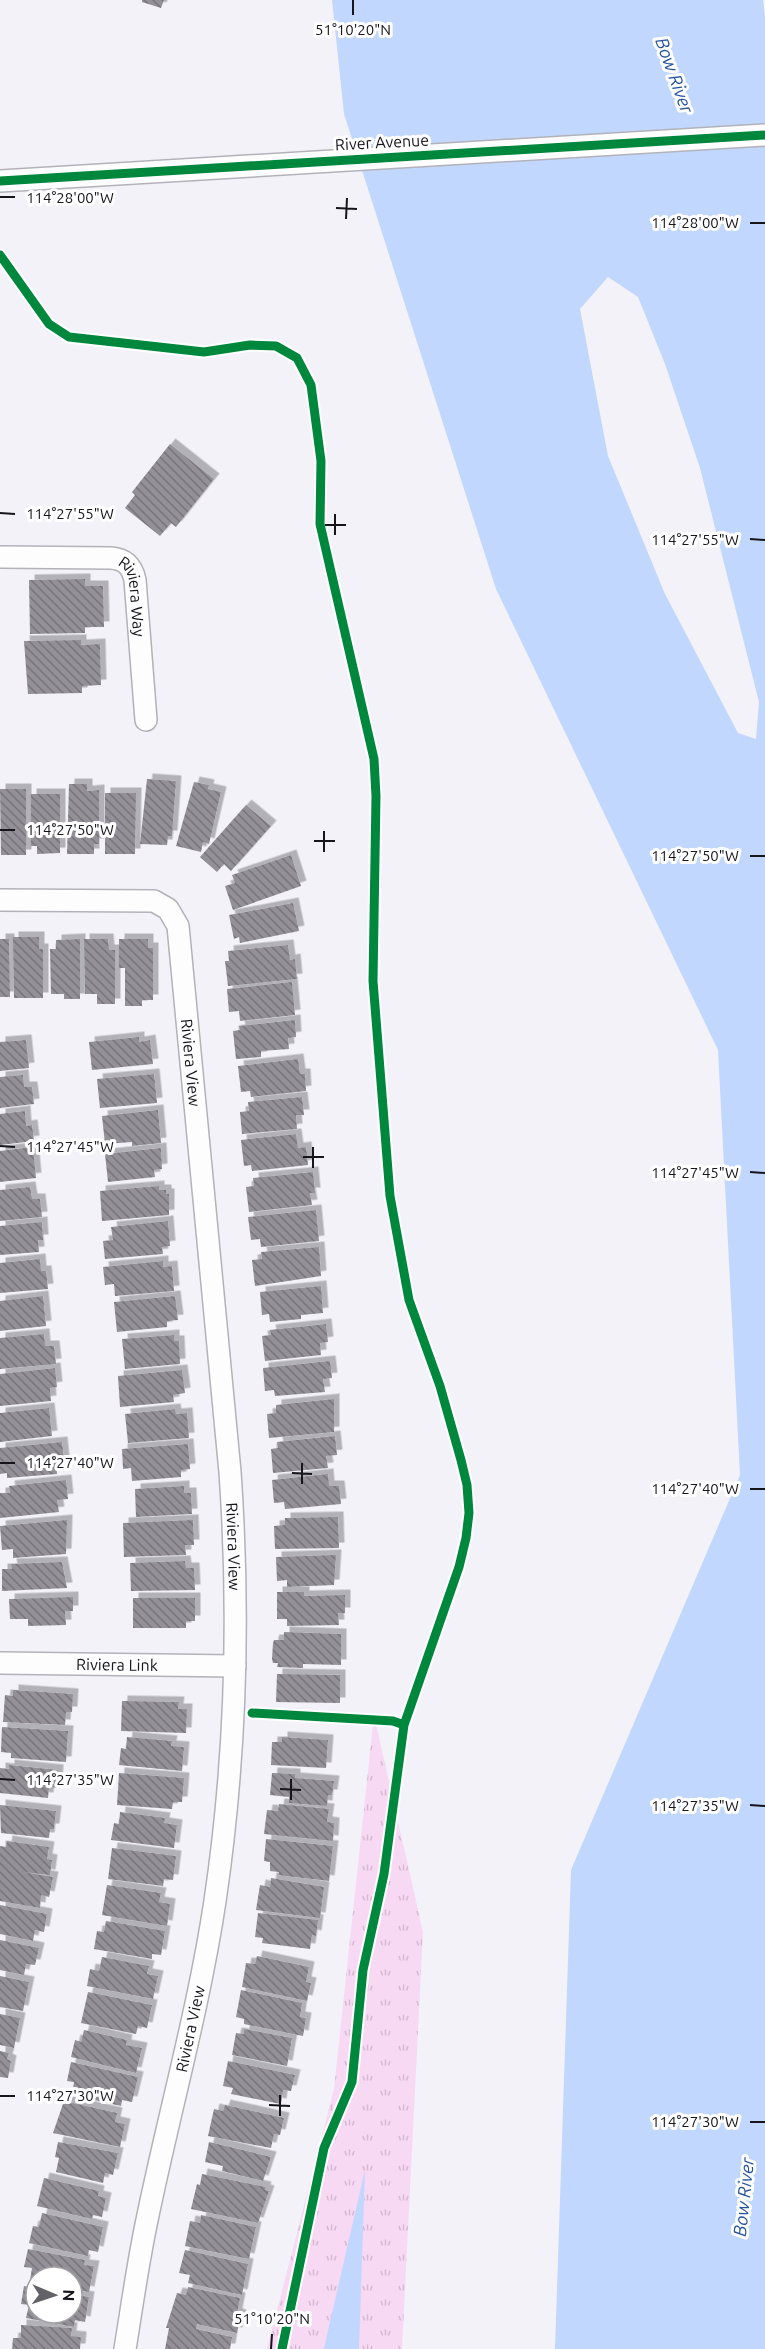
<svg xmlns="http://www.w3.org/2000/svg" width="765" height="2349" font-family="Ubuntu,sans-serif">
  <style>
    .grass { fill: url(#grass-tufts) }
    .water { fill: #c1d7fd; fill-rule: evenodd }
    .building { fill: url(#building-back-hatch); filter: url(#shadow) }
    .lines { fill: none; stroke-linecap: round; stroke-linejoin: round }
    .street-casing { stroke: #b3b2b9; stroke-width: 24 }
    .street { stroke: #fdfdfe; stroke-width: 21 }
    .cycleway-casing { stroke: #fff; stroke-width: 13 }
    .cycleway { stroke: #00873e; stroke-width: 9 }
    .ticks { fill: none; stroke: #17151c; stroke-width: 2 }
    .labels { text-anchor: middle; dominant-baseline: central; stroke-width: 6; stroke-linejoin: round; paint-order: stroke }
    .street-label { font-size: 16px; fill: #17151c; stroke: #fff }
    .water-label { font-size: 18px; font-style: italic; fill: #25539d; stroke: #fff }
    .ticks-label { font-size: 15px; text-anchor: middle; fill: #17151c; stroke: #fff; stroke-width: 6; stroke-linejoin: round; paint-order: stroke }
  </style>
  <defs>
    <pattern id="grass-tufts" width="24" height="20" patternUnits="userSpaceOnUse" patternTransform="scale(1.5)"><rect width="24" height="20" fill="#f8d9f4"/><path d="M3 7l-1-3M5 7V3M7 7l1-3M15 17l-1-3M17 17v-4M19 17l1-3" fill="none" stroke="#d4b9d1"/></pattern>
    <pattern id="building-back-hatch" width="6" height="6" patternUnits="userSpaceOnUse" patternTransform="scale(1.5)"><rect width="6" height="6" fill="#939197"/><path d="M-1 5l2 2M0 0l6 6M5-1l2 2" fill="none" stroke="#77757a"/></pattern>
    <filter id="shadow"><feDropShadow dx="5.5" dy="-5.5" stdDeviation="0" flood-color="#0004"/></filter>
  </defs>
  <rect width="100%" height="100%" fill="#f3f2f9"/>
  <!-- grass -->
  <path class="grass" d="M374,1715l49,217 -21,417h-135l67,-260z"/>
  <!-- water -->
  <path class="water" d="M332,0h431l2,16v2333h-210l16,-479 169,-395 -22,-425 -222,-461 -152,-475zM608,277l30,20 27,67 35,104 59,234 -3,37 -18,-6 -73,-139 -57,-138 -28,-147z
    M365,2170l-6,179h-36l1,-1z"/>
  <!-- building -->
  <path class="building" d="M142,0h22l-3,8 -19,-6z
    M170,444l44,35 -38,48 -5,-4 -11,13 -35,-28 10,-13 -3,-3z
    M85,579v7h18l1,41h-19v6l-55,1 -1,-54z
    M81,640v5l19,-1 1,41 -19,1v7l-54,1 -4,-53z
    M147,779l29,2 -4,55h-4l-1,9 -27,-1z
    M194,782l15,3 -1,4 13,3 -12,52 -6,-2 -2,10 -25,-6z
    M69,784h18v7l12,-1v54h-5v10h-27z
    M0,789h26v66h-25z
    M105,793h31l-1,61h-30z
    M31,794h29v59l-23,1v-8h-6z
    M246,805l25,21 -40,45 -7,-7 -7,8 -17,-15z
    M291,855l10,31 -68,24 -8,-24 10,-3 -3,-8z
    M293,903l6,28 -59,12 -1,-6 -5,2 -5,-24z
    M13,937h26v12h4v49h-29z
    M0,939h9l1,58h-10z
    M80,939v60h-16v-5h-13l-1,-45h6v-9z
    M84,939h24l1,11h6v54h-18v-10h-12z
    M119,939h29v9h5v52h-11v6h-17v-38h-6z
    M288,945l2,15 5,-1 2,20 -69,7 -3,-25h4l-1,-10z
    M292,982l3,33 -55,6 -1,-10 -10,1 -2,-23z
    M295,1020l1,17 -8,1 1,11 -28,2v6l-25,2 -3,-28 7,-1 -1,-4z
    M139,1037v5l11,-2 3,24 -61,6 -3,-28z
    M26,1040l3,28 -29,3v-29z
    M298,1059l2,15h5l1,17 -55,6 -1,-6 -9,1 -3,-26z
    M154,1074l3,29 -57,5 -3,-29z
    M23,1075l1,12h8l2,17 -34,4v-31z
    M302,1097l2,18h-8l1,14 -55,5 -2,-22 9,-1 -1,-9z
    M158,1110l3,33 -29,3v-4l-27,2 -3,-28z
    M25,1111l1,15 6,-1 2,16 -34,4v-31z
    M296,1134l2,14 8,-1 2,18 -56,6 -1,-6 -7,1 -3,-26z
    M33,1147l3,31 -36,4v-31z
    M161,1148l1,21 -8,1 1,7 -47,5 -3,-28z
    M313,1172l2,21h-5l2,12 -63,7 -3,-25 8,-1 -1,-8z
    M159,1186v4h7v4h3v21l-67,6 -2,-30z
    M30,1187l2,12h8l2,18 -42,4v-31z
    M316,1210l3,31 -58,6 -1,-8 -9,1 -3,-23z
    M168,1221l2,25 -8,1 1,7 -58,5 -2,-18 10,-1 -2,-13z
    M42,1222l1,18h-5l1,12 -39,3v-29z
    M319,1247l2,29 -66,10 -3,-26 10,-1 -1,-7z
    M40,1259l1,12h5l2,18 -48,4v-30z
    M163,1261v6l9,-1 2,25 -59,5 -1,-12 -9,1 -2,-18z
    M321,1286l2,27 -22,2v4l-31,3 -1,-8 -7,1 -2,-23z
    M43,1296l3,30 -46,5v-30z
    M175,1296l3,24 -11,1v6l-50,5 -3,-30z
    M326,1324l2,18 -8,1 1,12 -56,6 -3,-25 9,-1 -1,-5z
    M44,1334l1,12h9l2,18 -56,5v-31z
    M174,1335v6h5l1,23 -55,5 -3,-30z
    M330,1361l2,17 -9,1 2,13 -50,4 -1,-6 -9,1 -2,-23z
    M55,1368l2,19 -7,1 1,13 -51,5v-32z
    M182,1370l3,23 -12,2 1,7 -54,5 -2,-31z
    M334,1399v33l-65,6 -2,-24 9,-1v-8z
    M49,1408l3,28 -52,6v-29z
    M175,1409l1,5 11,-1 2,25 -61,5 -3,-29z
    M335,1436l2,19 -11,1 2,12 -55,5 -2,-24 7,-1 -1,-6z
    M62,1442l2,19h-8l1,13 -50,4v-5l-7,1v-26z
    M188,1444l2,25 -9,1v7l-49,4 -1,-13 -8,1 -1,-20z
    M328,1474l1,12h10l2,18 -56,5 -1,-7 -10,1 -2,-23z
    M66,1480l2,19 -11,1 2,12 -59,6v-25h10l-1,-7z
    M184,1486v7h7l1,21 -56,3 -1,-28z
    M338,1517l1,31 -64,1 -1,-23 11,-1v-7z
    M67,1520l-1,34 -53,4v-9l-11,1 -2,-24z
    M193,1520l1,25h-9l1,10 -62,2 -1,-34z
    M336,1555l-2,30 -47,2v-7l-10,1 -1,-24z
    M185,1561l1,7h8l1,22 -64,1 -1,-28z
    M62,1562l5,26 -65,3v-22h10l-1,-5z
    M277,1592h27v4l41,-1v18h-7l1,12 -52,1v-7h-10z
    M73,1597v14h-8l1,14 -38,1v-7h-18l-1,-20z
    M133,1598h62v23h-9v7h-53z
    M284,1632l57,2v31l-38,-1v4l-26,-1 1,-4h-5l-1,-4 1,-16 1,-3h10z
    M277,1674l63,1v28l-64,-1z
    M13,1690l60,4 -1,18h-6l-1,13 -62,-3 2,-27 8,1z
    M122,1701l57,1 -1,7h9l-1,24 -65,-2z
    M2,1727l66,4 -2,31 -55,-4v-5l-10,-1z
    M127,1737l45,4 -1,5 13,1 -2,24 -63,-6 2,-17 5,1z
    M282,1737l46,3 -2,28 -55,-3 1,-23h10z
    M9,1765l49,5 -1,18 -8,-1 -1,11 -48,-5v-25l9,1z
    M119,1773l65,5 -2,24h-9l-1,7 -55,-4z
    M272,1773l23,1v4l39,3 -2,14h-4l-1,11 -38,-3v-6l-19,-2z
    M279,1804l50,5 -2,13 7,1 -1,18 -69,-7 3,-24 11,1z
    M0,1805l56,6 -2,18h-4l-1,9 -48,-5z
    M120,1812l45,6 -1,5 13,2 -3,23 -63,-8 3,-17 5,1z
    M266,1839l67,7 -4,35 -51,-6 1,-3 -9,-1v-9l-6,-1z
    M7,1841l42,6 -2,12 5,1 -2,15 -27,-3 30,5 -4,20 -8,-2 -1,13 -40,-7v-55l6,1z
    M112,1848l64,8 -3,24 -9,-1 -1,7 -55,-7z
    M271,1878l53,9 -4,31 -64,-8 4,-25 10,2z
    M107,1885l54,8 -2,9 11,2 -3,22 -65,-11z
    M0,1905l47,9 -3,18 -9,-2 -2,11 -33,-7z
    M258,1913l60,7 -2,16 -4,-1 -2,14 -48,-6 1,-5 -8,-1z
    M106,1921l59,10 -4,24 -9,-1v5l-58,-10 3,-18 7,1z
    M0,1940l39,8 -4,17 -9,-1 -2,11 -24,-5z
    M257,1956l52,11 -3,15 5,1 -4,18 -65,-14 4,-24 9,1z
    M102,1957l47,9 -2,8 11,2 -5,23 -66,-13 3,-17 9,2z
    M0,1976l29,6 -6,29 -23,-4z
    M241,1990l61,13 -2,14 6,1 -3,18 -59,-12v-5l-8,-2z
    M88,1992l64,13 -5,23 -9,-2 -2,8 -55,-11z
    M0,2014l20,4 -6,30 -14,-3z
    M244,2029l48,9 -5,28 -55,-11 4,-22 8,1z
    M84,2030l43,10 -1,5 16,3 -6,25 -65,-16 4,-17 6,2z
    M0,2051l9,2 -2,6 4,2 -3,17 -8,-1z
    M228,2061l67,14 -4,16 -8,-1 -2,14 -50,-10 2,-6 -10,-2z
    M71,2062l67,15 -6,25 -10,-2 -1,6 -49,-11 2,-13 -7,-1z
    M64,2101l53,12 -2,9 10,2 -5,23 -67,-14z
    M225,2105l59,13 -4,17 -6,-1 -3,14 -63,-12 6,-27 9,2z
    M58,2142l60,11 -5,22 -8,-2 -2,10 -47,-11 3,-14 -4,-1z
    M209,2142l62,15 -8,24 -41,-10 1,-5 -18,-4z
    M202,2174l64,13 -1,3 4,1 -11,32 -67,-14 6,-25 3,1z
    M44,2178l55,13 -1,5 8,2 -4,19 -9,-2 -1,4 -55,-13z
    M42,2213l61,14 -5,25 -9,-2 -1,6 -59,-13 4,-17 6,1z
    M201,2215l55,12 -7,32 -64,-13 5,-25 10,2z
    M28,2249l57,11 -1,5 10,1 -5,26 -17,-3v-12h-36v5l-6,-2 2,-12 -8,-1z
    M185,2250l63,14 -6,31 -54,-12 2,-8 -11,-2z
    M24,2286l12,2v25h36v-19l17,3 -4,25 -10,-2 -1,7 -48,-9 3,-13 -8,-1z
    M188,2287l52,11 -3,16 4,1 -4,18 -40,-9 -1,5 36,8 -2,12h-65l4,-21h-3l11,-35 9,2z
    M21,2325l51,3 -1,8 10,1 -1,12h-68l1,-11h8z"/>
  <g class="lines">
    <!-- street casing -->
    <g class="street-casing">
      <g id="street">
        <path d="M0,181l765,-46"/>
        <path id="s1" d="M0,557l111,1c14,1 21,8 24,22l11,140"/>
        <path id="s2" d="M0,900l154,1 14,8 10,17 52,546c10,143 6,287 -15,429 -16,107 -46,212 -68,319 -9,42 -15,86 -22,129"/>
        <path id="s3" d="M0,1663l235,3"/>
      </g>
    </g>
    <!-- street -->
    <use href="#street" class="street"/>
    <!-- cycleway casing -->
    <g class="cycleway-casing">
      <path id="cycleway" d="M0,181l765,-46
        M0,255l49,69 20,13 135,15 46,-7 26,1 21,12 14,27 10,76 -1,63 54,235 2,37 -3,185 17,215 19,104 31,86 21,74 6,25 2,28 -3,25 -7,29 -55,158 -20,149 -21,96 -11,112 -28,66 -42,201
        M252,1713l141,8 11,4"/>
    </g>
    <!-- cycleway -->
    <use href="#cycleway" class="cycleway"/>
  </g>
  <!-- ticks -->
  <path class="ticks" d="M353,15v-15M0,197h15M336,208l21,1M346,219l1,-21M750,223h15M0,513l15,1M325,525h21M335,535v-21M750,539l15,1M0,830h15M314,841h21M324,852v-21M750,856h15M0,1146l15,1M303,1157h21M313,1168v-21M750,1172l15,1M0,1463h15M292,1473l20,1M302,1484v-21M750,1489h15M0,1779l15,1M280,1789l21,1M291,1800v-21M750,1805l15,1M0,2096h15M269,2105l21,1M280,2116v-21M750,2122h15M271,2349l1,-15"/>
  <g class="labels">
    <!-- street labels -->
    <g class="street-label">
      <text transform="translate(382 142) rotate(-3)">River Avenue</text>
      <text stroke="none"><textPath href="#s1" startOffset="162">Riviera Way</textPath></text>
      <text stroke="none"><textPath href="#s2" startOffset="327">Riviera View</textPath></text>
      <text stroke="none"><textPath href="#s2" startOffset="813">Riviera View</textPath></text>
      <text stroke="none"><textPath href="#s3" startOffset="117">Riviera Link</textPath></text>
      <text transform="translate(190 2029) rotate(-78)">Riviera View</text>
    </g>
    <!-- water labels -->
    <g class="water-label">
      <text transform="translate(675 75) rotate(70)">Bow River</text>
      <text transform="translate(743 2197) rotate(-84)">Bow River</text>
    </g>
  </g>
  <g class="ticks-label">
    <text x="353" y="35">51°10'20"N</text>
    <text x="70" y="203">114°28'00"W</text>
    <text x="695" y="228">114°28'00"W</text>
    <text x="70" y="519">114°27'55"W</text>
    <text x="695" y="545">114°27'55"W</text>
    <text x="70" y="835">114°27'50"W</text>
    <text x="695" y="861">114°27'50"W</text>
    <text x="70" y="1152">114°27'45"W</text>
    <text x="695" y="1178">114°27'45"W</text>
    <text x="70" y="1468">114°27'40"W</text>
    <text x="695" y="1494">114°27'40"W</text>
    <text x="70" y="1785">114°27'35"W</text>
    <text x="695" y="1811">114°27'35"W</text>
    <text x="70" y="2101">114°27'30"W</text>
    <text x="695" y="2127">114°27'30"W</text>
    <text x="272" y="2324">51°10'20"N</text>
  </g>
  <!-- north arrow -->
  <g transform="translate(54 2295) rotate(92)"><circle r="28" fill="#ffffff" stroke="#a2a1a4" stroke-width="1.5"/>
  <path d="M0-4.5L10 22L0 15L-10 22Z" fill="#646269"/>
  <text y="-9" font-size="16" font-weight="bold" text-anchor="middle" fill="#17151c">N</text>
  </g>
</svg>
